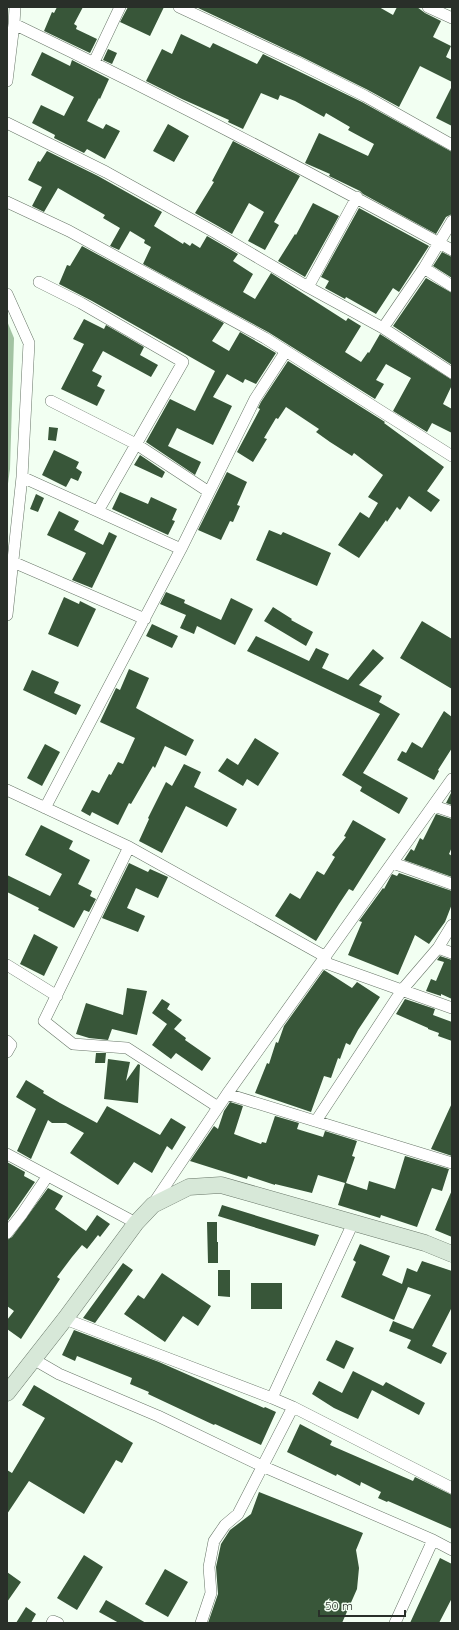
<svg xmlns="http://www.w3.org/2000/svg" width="459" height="1630" font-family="Quicksand,sans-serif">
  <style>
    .water { fill: #a2c3a2 }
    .building { fill: #385639 }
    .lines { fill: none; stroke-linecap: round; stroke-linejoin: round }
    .street-casing { stroke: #687668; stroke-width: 12 }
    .secondary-casing { stroke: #687668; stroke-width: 17 }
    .street { stroke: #fff; stroke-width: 11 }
    .secondary { stroke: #d7e8d8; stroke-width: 16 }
  </style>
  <rect width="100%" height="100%" fill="#f2fff2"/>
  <!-- water -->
  <path class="water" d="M7,321l7,17 -4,131 -3,22z"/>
  <!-- building -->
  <path class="building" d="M57,7h26l-9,17 3,2 -1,3 21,10 -7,14 -46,-22 8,-19 2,1z
    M128,7h36l-14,29 -30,-14z
    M196,7h183l14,8 4,-8h20l8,6 16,8 -8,16 18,9 -5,11 6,3v22l-32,-16 -21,41 -31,-17 -68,-34z
    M181,34l29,14 3,-5 44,21 6,-10 99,48 90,50v62l-6,3 -10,17 -73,-40 -3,-3 -31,-15 1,-2 -25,-11 14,-30 49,23 6,-12 -26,-14 2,-3 -24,-14 -2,4 -29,-16 -15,-6 -2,5 -17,-7 -18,36 -15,-7 1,-2 -47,-21 -36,-18 16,-32 10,5z
    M108,49l9,4 -5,11 -9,-4z
    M42,52l28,14 2,-6 37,19 -9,20 -1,-1 -12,23 16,8 3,-5 14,7 -15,28 -18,-10 -3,4 -30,-15 1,-3 -23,-12 9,-18 23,11 10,-19 -43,-22z
    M452,86v40l-16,-8z
    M168,124l21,12 -15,26 -21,-11z
    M233,141l67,35 -26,46 5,3 -14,25 -17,-9 16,-29 -15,-9 -17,31 -37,-21 19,-31 -2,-1z
    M47,151l51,25 64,36 -8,14 29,18 1,-2 6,4 2,-3 8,5 7,-12 31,18 -5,7 20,13 -10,18 12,7 16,-26 75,48 2,-3 13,8 -16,26 16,10 7,-10 1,1 11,-19 72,46v5l-9,19 9,5v24l-20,-10 -5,9 -34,-21 18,-33 -25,-14 -10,16 8,4 -9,15 -107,-67 -125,-68 8,-17 -7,-4 1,-3 -15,-9 -11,19 -9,-4 10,-18 -17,-10 2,-3 -47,-27 -14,24 -12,-6 10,-19 -14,-7 10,-19 2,1z
    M313,203l26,13 -34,61 -27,-16 17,-27 1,1z
    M359,208l70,38 -30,46 -6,-4 -17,26 -30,-17 -1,2 -20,-11 4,-7 -8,-4z
    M82,246l142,77 -12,18 17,10 11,-19 36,21 -20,31 -11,-5 -2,4 -16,-9 -14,23 19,9 -19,39 -36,-17 -9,18 33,16 -6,13 -49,-33 24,-43 25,12 20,-40 -123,-70 -33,-17 8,-19 3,1z
    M442,252l10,5v21l-19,-12z
    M426,278l26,15v72l-59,-39z
    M84,319l20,10 2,-4 38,22 -4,8 18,10 -7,12 -48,-26 -11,20 10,5 -5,10 8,4 -8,16 -36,-17 23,-45 -11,-5z
    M288,361l97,61 -1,1 60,44 -17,24 13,9 -9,12 -22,-16 -9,14 -3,-3 -10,15 -1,-2 -27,38 -21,-13 22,-33 9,6 9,-15 -10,-6 15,-22 -29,-22 -2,3 -22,-14 -14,-10 3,-3 -33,-22 -8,12 -2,-1 -12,20 3,1 -14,23 -16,-10 23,-43 -2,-1 3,-6z
    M49,427l9,1 -2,13 -8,-1z
    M54,450l25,12 -3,6 6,4 -4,9 -7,-3 -5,9 -24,-12z
    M140,455l25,17 -3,6 -28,-13z
    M227,472l20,10 -10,23 3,1 -7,16 -3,-1 -9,19 -23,-10z
    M120,492l28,12 3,-7 26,12 -5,11 3,1 -7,14 -56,-26z
    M36,494l8,4 -6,14 -8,-3z
    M59,511l20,10 -5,9 29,15 6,-13 8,4 -25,52 -20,-8 14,-27 -39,-18z
    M269,530l12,5 2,-3 48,21 -14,33 -61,-26z
    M166,592l19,8 -1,3 37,17 10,-22 22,11 -18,36 -38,-19 -3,8 -14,-6 6,-13 -26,-11z
    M64,597l15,7 1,-3 16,8 -18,38 -30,-13z
    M273,607l19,12 -1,1 22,12 -7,14 -42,-25z
    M422,621l30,18v50l-52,-31z
    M152,624l26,12 -6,12 -26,-12z
    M256,636l53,25 7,-13 13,6 -7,14 26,12 25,-31 11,9 -25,27 23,11 -3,6 21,12 -37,59 45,25 -9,16 -39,-23 2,-4 -20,-12 38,-61 -133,-63z
    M129,669l20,9 -13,30 58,32 -8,16 -21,-10 -10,22 -2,-2 -22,38 -2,-1 -11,22 -26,-13 -2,4 -9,-5 11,-21 7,3 10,-19 2,1 7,-13 5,2 12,-26 -35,-16 16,-34 4,2z
    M32,670l27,12 -5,11 27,12 -5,10 -53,-25z
    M444,711l8,6v31l-14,22 1,1 -5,9 -37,-20 5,-9 4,2 6,-11 10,6z
    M255,738l24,15 -21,33 -11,-7 -4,7 -25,-15 9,-13 11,7z
    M45,744l15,8 -18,34 -15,-8z
    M184,764l17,8 -7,15 43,22 -10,18 -41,-21 -24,47 -23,-12 10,-22 -1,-1 18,-36 6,4z
    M452,791v14l-6,-2z
    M436,814l16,5v28l-3,7 3,2v21l-48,-17 7,-11 3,2 6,-13 3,2z
    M353,820l33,19 -33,52 -4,-2 -10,15 -23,37 -41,-25 15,-23 10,6 17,-28 7,4 11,-18 -3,-2 14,-18 -2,-1z
    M41,825l32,16 -4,8 21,11 -12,24 14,7 -2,5 6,3 -7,13 -5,-2 -10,18 -36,-18 1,-2 -32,-16v-17l43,21 12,-22 -37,-19z
    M129,863l19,9 2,-3 18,8 -10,21 -22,-10 -9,20 18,8 -7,16 -36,-14z
    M399,873l53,18v13l-7,18 -16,22 -14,-9 -17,40 -50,-20 14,-33 -3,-1 24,-33 1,1 8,-15 5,2z
    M34,934l24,13 -14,29 -24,-12z
    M440,956l12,4v39l-11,-5v2l-15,-5 5,-12 5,2 8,-19 -7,-2z
    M324,970l28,18 5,-6 23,15 -22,33 -8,15 -4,-2 -6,16 -2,-1 -7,20 -7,-2 -13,36 -56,-19 12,-30 2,1 7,-22 2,1 6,-17z
    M127,988l20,3 -10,44 -25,-6 -4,11 -19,-2 -13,-4 10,-31 37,12z
    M162,999l8,5 -3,5 15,11 -8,9 12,9 -1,2 26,18 -9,13 -26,-18 -5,6 -19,-14 15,-21 -15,-11z
    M405,999l30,10 -2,6 19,7v19l-14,-5 1,-3 -11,-4v-1l-32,-14z
    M96,1053h10l-1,10h-10z
    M108,1059l22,3 -4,19 12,-17 2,1 -2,38 -34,-4z
    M26,1080l18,11 -1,2 17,10 37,20 10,-17 53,29 11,-17 15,9 -14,23 -5,-4 -15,27 -18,-11 -16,23 -48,-32 14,-20 -18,-10h-14l-4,-3 -17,39 -14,-8 19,-42 -20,-12z
    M230,1102l13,4 -9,28 27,10 1,-2 4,1 9,-27 24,7 -2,6 26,8 2,-6 32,10 -5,15 3,1 -9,26 21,7 2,-9 26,8 10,-33 44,13 -7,22 -10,-3 -15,39 -36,-12 -1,3 -42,-13 7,-22 -27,-8 -6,18 -37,-9v1l-27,-9 -1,3 -57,-18 24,-35 4,3 6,-18z
    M452,1103v53l-21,-7z
    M7,1162l18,10 -1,4 11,6 -28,40z
    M48,1188l15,8 -8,13 31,22 11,-16 13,9 -10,13 -2,-2 -11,14 -5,-4 -10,12 -15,20 3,2 -39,60 -14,-10v-9l7,-9 -7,-5v-66l5,-3z
    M452,1190v47l-17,-7z
    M222,1205l97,30 -4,11 -97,-30z
    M207,1222h10v20h1v21h-10z
    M360,1244l30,12 -8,19 20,9 5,-16 10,4 5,-11 30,10v36l-20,39 15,7 -6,11 -34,-16 4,-8 -22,-9 4,-10 20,8 18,-34 -23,-8 -14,33 -53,-23 15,-35 -3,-2z
    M123,1263l10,7 -38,53 -12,-5z
    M218,1270h12v27l-12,-1z
    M162,1273l49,33 -13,20 -15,-10 -18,26 -41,-28 14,-19 6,4z
    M251,1283h31v26h-31z
    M74,1330l85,32 105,46 1,-1 11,5 -15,33 -46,-21 -1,1 -66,-31 1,-2 -19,-8 2,-6 -55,-22 -2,5 -13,-6z
    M336,1340l18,8 -10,21 -18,-9z
    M353,1371l30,15 3,-4 39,21 -6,12 -47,-25 -14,29 -24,-11 -22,-14 7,-13 23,12z
    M34,1385l99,58 -11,20 -6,-3 -32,54 -55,-33 -22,33v-44l5,3 33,-55 -23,-13z
    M300,1424l32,17 -2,4 83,36 2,-4 37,18v34l-64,-28 -1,1 -9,-4 3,-6 -20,-10 -1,4 -23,-12 -1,2 -49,-24z
    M259,1492l104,41 -7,17 3,18 -2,21 -15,34h-134l10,-29 -2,-27 5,-23 9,-14 21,-16z
    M84,1555l19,12 -26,43 -20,-12z
    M440,1558l12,6v34l-13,25h-29z
    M165,1569l23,13 -20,35 -23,-13z
    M7,1572l14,10 -14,20z
    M106,1600l14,8 26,15h-27l-20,-11z
    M26,1607l10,7 -5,9h-15z"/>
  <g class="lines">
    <!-- street casing -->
    <g class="street-casing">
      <path id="street" d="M179,7l118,55 68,34 87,49
        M428,7l24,11
        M14,24l1,-17
        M94,62l26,-55
        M7,81l7,-57c148,71 294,147 438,226
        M7,123l99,49 110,61 92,54 75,41 69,45
        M7,202l62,29 196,107 187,118
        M424,268l28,18
        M39,282l42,21 102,59 -85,149
        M308,287l49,-90
        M7,294l22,49 -7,134
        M383,328l41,-60 28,-47
        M51,401l85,43 73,48
        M181,549l74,-150 31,-48
        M13,562l132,57
        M7,615l15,-138 159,72 -136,259
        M7,790l122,57
        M434,806l18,6
        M393,863l59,21
        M452,925l-14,23 14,5
        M323,962l129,46
        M7,965l50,31
        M7,1041l4,4 -4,7
        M227,1094l225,69
        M218,1107l-91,-59 -54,-4 -29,-23 85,-174 197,110
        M316,1121l86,-131 36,-42
        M7,1154l129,69
        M153,1204l74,-110 225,-315
        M7,1233l15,-19 25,-37
        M65,1319l207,79 21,9 -55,107 -13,11 -11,16 -5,26 2,26 -10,30
        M33,1359l26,15 99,42 104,50 171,74 19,10
        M272,1398l81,-175
        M293,1407l159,81
        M52,1623l1,-2 5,2
        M395,1623l38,-83"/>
    </g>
    <!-- secondary casing -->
    <g class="secondary-casing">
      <path id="secondary" d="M7,1393l58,-74 71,-96 17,-18 36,-18 32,-2 204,58 27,11"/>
    </g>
    <!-- street -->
    <use href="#street" class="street"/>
    <!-- secondary -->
    <use href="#secondary" class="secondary"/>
  </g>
  <!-- border -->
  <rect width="459" height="1630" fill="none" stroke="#292f29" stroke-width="16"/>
  <!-- scale -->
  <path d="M319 1610v6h86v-6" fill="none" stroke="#292f29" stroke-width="2"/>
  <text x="325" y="1610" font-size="12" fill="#292f29" stroke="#f2fff2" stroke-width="3" paint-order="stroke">50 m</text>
</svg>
